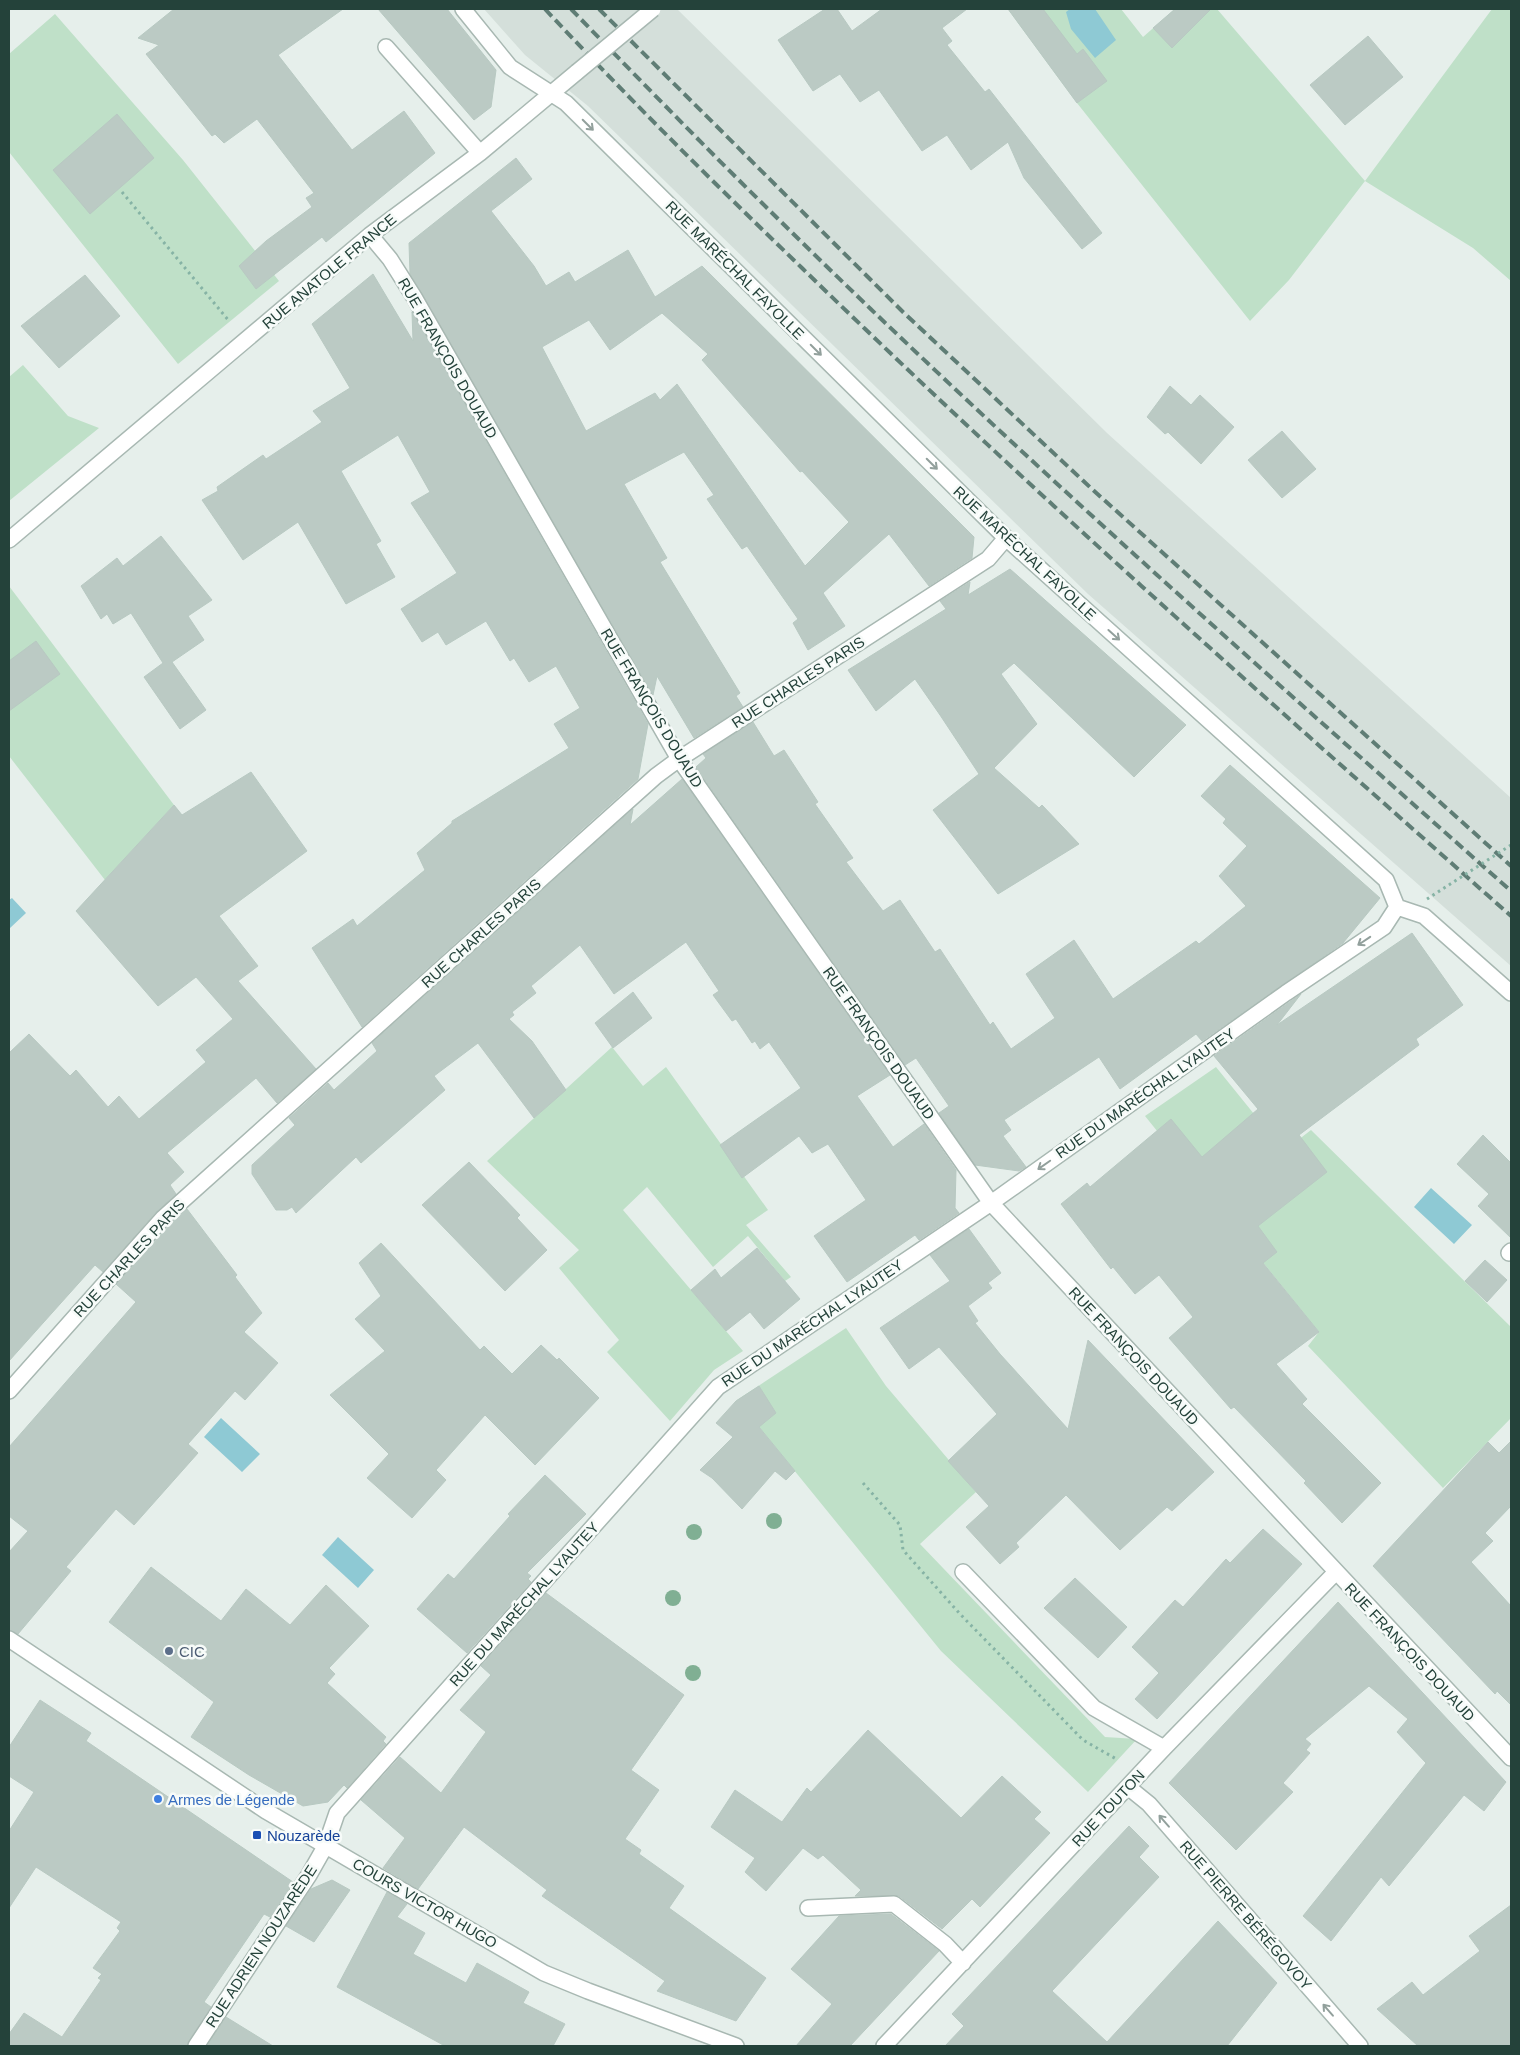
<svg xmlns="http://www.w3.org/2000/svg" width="1520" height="2055" font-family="Helvetica,sans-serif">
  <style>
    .built { fill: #d4dfda }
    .green { fill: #bfe0c8 }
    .water { fill: #8ec9d4 }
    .building { fill: #bbcac4; stroke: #b8c9c2; fill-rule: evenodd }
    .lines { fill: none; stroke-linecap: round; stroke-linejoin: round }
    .minor-casing { stroke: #a8b8b2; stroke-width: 18 }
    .path { stroke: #86b3a5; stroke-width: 3; stroke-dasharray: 2.5 4; stroke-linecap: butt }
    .minor { stroke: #fff; stroke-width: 15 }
    .rail { stroke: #5f7d75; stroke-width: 4; stroke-dasharray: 10 5; stroke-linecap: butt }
    .minor-bridge-casing { stroke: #a8b8b2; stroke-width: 18; stroke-linecap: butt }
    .path-bridge { stroke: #86b3a5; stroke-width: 3; stroke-dasharray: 2.5 4; stroke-linecap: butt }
    .minor-bridge { stroke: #fff; stroke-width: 15 }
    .tree { fill: #80af93 }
    .oneway { stroke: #92a09c }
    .service-dot { fill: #5c6f8a; stroke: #f7fbf9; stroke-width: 2 }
    .shop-dot { fill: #3f7fe0; stroke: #f7fbf9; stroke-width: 2 }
    .transit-dot { fill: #1a4fb4; stroke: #f7fbf9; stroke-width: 2 }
    .labels { text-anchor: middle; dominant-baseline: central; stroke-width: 5; stroke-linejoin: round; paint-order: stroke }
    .street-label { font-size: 15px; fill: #24423a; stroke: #f7fbf9 }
    .service-label { font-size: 15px; fill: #4e5e75; stroke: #f7fbf9; text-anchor: start }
    .shop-label { font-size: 15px; fill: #366cbe; stroke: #f7fbf9; text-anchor: start }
    .transit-label { font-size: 15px; fill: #164399; stroke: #f7fbf9; text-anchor: start }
  </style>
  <rect width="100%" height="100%" fill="#e6efeb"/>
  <!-- built -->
  <path class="built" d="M484,9h193l430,424 404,365v168l-423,-372 -500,-488 -63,-51z"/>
  <!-- green -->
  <path class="green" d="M1008,9h113l22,28 32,-28h42l148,172 127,-172h19v272l-38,-33 -108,-67 -76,99 -39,41 -173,-218z
    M55,14l128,146 96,121 -101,83 -169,-212v-98z
    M23,365l45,51 31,12 -90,73v-124z
    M9,586l165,219 -69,75 -96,-124z
    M612,1047l31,39 23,-19 102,143 -22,15 45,52 -6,4 -37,-45 -35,31 -66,-80 -24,23 120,141 -29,19 -44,51 -63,-69 12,-12 -60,-72 20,-18 -92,-89z
    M1216,1067l68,84 27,-21 200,197v91l-68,70 -135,-142 11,-14 -174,-216z
    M846,1328l40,58 90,106 -56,52 185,193 32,2 -49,53 -147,-141 -204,-251z"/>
  <!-- water -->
  <path class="water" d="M1070,9h25l21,31 -21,18 -24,-29 -5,-17z
    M12,898l14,15 -17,16v-29z
    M1431,1188l41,37 -18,19 -40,-37z
    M221,1418l39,36 -18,18 -38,-35z
    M338,1537l36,33 -16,18 -36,-33z"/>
  <!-- building -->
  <path class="building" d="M174,9h169l-65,46 74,95 52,-39 31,42 -109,89 -4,-5 -66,52 -17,-23 27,-25 46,-34 -6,-9 8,-5 -57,-74 -33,24 -9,-9 -3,2 -66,-82 13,-9 -21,-7z
    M378,9h69l49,61 -5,37 -17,13z
    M825,9h12l15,22 30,-22h85l-25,19 10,13 -5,4 38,47 4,-3 113,144 -20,16 -58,-71 -16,-36 -37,28 -24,-35 -25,16 -43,-61 -19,12 -20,-28 -27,17 -35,-51z
    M1008,9h35l34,45 6,-5 24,32 -30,22z
    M1175,9h36l-39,39 -19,-20z
    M1368,36l35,41 -58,48 -35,-40z
    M117,114l37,44 -64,56 -37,-44z
    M516,158l16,21 -41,32 43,55 12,20 23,-14 6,10 53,-32 27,47 47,-31 272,271 -2,21 -43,28 -40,-52 -66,59 22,33 -37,24 -15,-27 5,-4 -51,-73 -5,3 -17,-24 -18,-26 7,-4 -30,-43 -60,32 43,74 -7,4 80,131 -4,3 7,11 -49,31 -37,-62 -4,19 -243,-421 -1,-31zM662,313l46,41 -6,6 98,112 2,-1 47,51 -44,44 -128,-182 -17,16 -5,-7 -69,38 -44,-84 47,-27 21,30z
    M373,274l40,67 -1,-29 236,412 -10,55 -276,248 -50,-79 41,-29 4,7 68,-56 -8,-17 35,-30v-2l117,-73 -15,-24 26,-16 -24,-42 -27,16 -15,-24 -4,3 -24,-40 -40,24 -8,-13 -16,10 -21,-33 56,-36 -46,-70 19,-11 -32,-57 -57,36 40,70 -5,3 19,33 -49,27 -48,-82 -55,38 -41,-60 16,-9 -1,-4 46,-32 3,4 56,-37 -9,-11 37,-23 -38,-64z
    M85,275l35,41 -61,52 -38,-42z
    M1170,386l21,19 9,-10 34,32 -33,37 -33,-32 -3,2 -18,-17z
    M1282,431l34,38 -34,29 -34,-38z
    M161,536l51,64 -24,16 16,24 -32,22 34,48 -26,19 -36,-52 19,-14 -32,-50 -18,11 -6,-10 -6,5 -20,-33 36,-28 6,8z
    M1010,569l176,156 -52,52 -120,-114 -13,11 36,50 -43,44 45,40 3,-3 37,39 -81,50 -65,-84 46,-36 -39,-59 -25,-36 -39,32 -28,-41 98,-61 -6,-8 30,-19 -2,13z
    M36,641l24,33 -51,37v-50z
    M753,722l21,34 10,-6 34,52 -3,2 38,54 -7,4 37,49 17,-11 35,52 5,-3 50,76 3,-3 18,27 44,-31 -29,-44 48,-34 39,59 83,-58 3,3 47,-38 -27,-30 28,-30 -24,-23 3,-4 -25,-23 29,-31 150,133 -37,45 -141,98 -6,-7 -76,55 -21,-32 -95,63 7,10 -8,6 23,31 -7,4 -44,-6 -36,-52 10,-7 -33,-48 -11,7 -209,-298 10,-9 -3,-4z
    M251,772l56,79 -88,65 39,50 -20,15 78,88 -39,34 -21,-25 -89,75 17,19 -14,13 6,9 -20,18 -53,60 -8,-7 -86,96v-308l20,-19 41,42 6,-6 32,37 11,-11 20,23 67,-57 -10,-12 37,-31 -37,-42 -38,29 -82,-95 98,-106 8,10z
    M682,779l208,296 -33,21 36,51 31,-23 32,46 -1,38 4,5 -40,27 -4,-5 -68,47 -33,-46 52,-36 -38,-56 -16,9 -13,-17 -57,42 -22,-33 81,-57 -32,-46 -9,7 -5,-8 -3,2 -16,-24 -4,2 -19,-26 6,-4 -33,-49 -72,52 -34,-49 -49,41 5,7 -24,19 2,3 -5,4 23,22 34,49 -32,28 -56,-75 -44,33 11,14 -84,73 -5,-6 -60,56 -4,-6 -5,3h-11l-24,-36v-9l43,-40 -6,-7 39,-35 6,7 43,-39 -5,-8 261,-234 -3,16z
    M1412,933l51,72 -47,34 3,6 -120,90 28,37 -69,54 19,26 -14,11 56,69 -43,32 31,35 -5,5 79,79 -39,40 -38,-40 2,-2 -72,-74 -3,2 -62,-71 24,-21 -34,-42 -24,19 -22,-27 -2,2 -50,-65 26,-21 3,4 81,-68 31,38 56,-48 -44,-53 87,-62 -24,31z
    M633,992l19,26 -39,30 -18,-25z
    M1483,1135l28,28v75l-33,-32 11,-12 -32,-30z
    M469,1162l51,53 -3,3 30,32 -42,41 -83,-86z
    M187,1209l50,66 -2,2 27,36 -18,19 34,31 -33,37 -10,-9 -47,53 10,9 -64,72 -18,-16 -50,58 5,4 -53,63 -9,-4v-78l19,-21 -19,-15v-69l127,-145 -20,-18 54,-59z
    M969,1229l32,44 -13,10 4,5 -24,18 10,15 -3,2 25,31 68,75 20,-89 126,132 -42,39 -5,-4 -47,43 -54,-55 -50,48 3,4 -19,17 -34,-37 23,-21 -41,-45 49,-47 -58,-67 -30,22 -29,-41 70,-47 -20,-26z
    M381,1243l99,107 4,-4 28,28 29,-29 16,15 2,-2 40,40 -64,67 -50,-50 -49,55 10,10 -34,38 -45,-40 22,-24 -59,-59 55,-44 -30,-32 26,-23 -22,-33z
    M757,1248l43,51 -36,30 -14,-17 -24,19 -35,-41 24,-21 6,9z
    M1485,1260l22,20 -20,22 -22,-21z
    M759,1386l17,27 -17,14 36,44 -9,9 -11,-9 -33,38 -30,-31 -12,-8 33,-33 -17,-14 20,-22z
    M1511,1441v65l-26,27 8,8 -22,21 40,44v99l-14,-14 -2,3 -122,-128 115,-124 11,11z
    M545,1475l41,39 -59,59 4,3 -3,3 3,3 -64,71 -50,-44 31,-35 6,5 56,-63 -2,-2z
    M1263,1529l39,35 -145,155 -22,-20 24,-26 -27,-26 43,-47 8,7 43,-48 4,4z
    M151,1567l70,54 25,-32 44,36 36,-40 43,41 -40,42 6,6 -8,9 59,54 -3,4 3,3 -39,44 -3,-3 -16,17 -25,4 -54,-31 -58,-38 23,-35 -105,-80z
    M1075,1578l52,49 -29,31 -54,-50z
    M546,1593l138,102 -53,75 28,20 -34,49 16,11 -2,4 45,32 -15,22 97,70 -30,43 -79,-30 8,-10 -123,-85 5,-6 -83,-63 -46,62 -35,-21 22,-30 -44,-38 39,-43 41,36 45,-61 -26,-22 31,-35 -10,-9z
    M1338,1602l168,180 -22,29 -20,-16 -75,91 -8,-9 -50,64 -28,-25 123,-153 -29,-31 11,-13 -39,-33 -64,53 6,5 -5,6 4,3 -27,30 10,9 -57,58 -67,-67z
    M40,1700l51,33 -5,8 207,141 -23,35 -6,-3 -60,88 7,5 -24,39h-178v-12l15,-21 38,24 39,-57 -3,-2 4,-4 -9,-6 27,-37 -3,-3 4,-6 -85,-55 -27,41v-77l25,-39 -25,-16v-29z
    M868,1730l93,88 41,-42 39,36 -7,7 16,14 -70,74 -8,-8 -30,30 -43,-33h-44l6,-6 -38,-35 -5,4 -15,-11 -37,43 -21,-19 10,-14 -44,-31 24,-37 47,32 25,-34 4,4z
    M1129,1826l20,20 -10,11 20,20 -107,114 55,51 111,-121 59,62 -50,63h-282l19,-20 -12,-12z
    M332,1880l18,10 -36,52 -28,-16 25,-37z
    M387,1892l20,12 -10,13 28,16 -12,21 53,29 11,-20 52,29 -6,11 42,21 -12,22h-108l-108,-59z
    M1511,1905v141h-93l-41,-37 35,-27 11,13 57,-44 -11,-15z
    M891,1914l48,37 -89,95h-54l36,-42 -41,-35 48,-53z
    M226,2017l47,29h-66z"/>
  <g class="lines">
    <!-- minor casing -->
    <g class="minor-casing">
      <path id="minor" d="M463,9l47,58 56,36 440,435 380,342 11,27 27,9 87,77
        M386,47l94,106
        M370,235l20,24 24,38 265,462 312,444 520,555
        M9,540l361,-305 110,-82 97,-81
        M1509,1253l2,-2
        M9,1391l154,-173 493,-442 23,-17 309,-200 18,-21
        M963,1572l131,136 70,40
        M9,1639l257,172 278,162 44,18 148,55
        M1128,1787l21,17 211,242
        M808,1908l86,-4 51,40 18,19
        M196,2046l113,-171 17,-30 11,-32 381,-426 273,-184 295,-210 98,-66 13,-20
        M884,2046l280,-298 171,-175"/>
    </g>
    <!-- path -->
    <path class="path" d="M122,192l107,129
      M863,1483l37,42 3,25 57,64 123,126 35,20"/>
    <!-- minor -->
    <use href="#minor" class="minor"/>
    <!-- rail -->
    <path class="rail" d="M545,9c83,89 170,175 258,260 229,223 469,435 708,647
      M571,9c63,65 126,130 191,194 241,239 496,463 749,688
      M599,9l304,303 190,178 418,376"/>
    <!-- minor-bridge casing -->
    <g class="minor-bridge-casing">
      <path id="minor-bridge" d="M577,72l76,-63"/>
    </g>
    <!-- path-bridge -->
    <path class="path-bridge" d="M1427,899l84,-54"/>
    <!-- minor-bridge -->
    <use href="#minor-bridge" class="minor-bridge"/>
  </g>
  <!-- trees -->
  <g class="tree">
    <circle cx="774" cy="1521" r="8"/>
    <circle cx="694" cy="1532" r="8"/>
    <circle cx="673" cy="1598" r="8"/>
    <circle cx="693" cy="1673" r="8"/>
  </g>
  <!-- one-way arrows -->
  <defs><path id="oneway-shaft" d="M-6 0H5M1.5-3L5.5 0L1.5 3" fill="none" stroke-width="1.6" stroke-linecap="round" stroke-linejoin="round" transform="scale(1.25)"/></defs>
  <g class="oneway">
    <use href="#oneway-shaft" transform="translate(588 125) rotate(45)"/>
    <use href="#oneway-shaft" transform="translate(816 350) rotate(45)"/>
    <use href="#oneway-shaft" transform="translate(932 464) rotate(45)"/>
    <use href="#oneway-shaft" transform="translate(1114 635) rotate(42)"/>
    <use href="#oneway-shaft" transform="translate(1364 941) rotate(146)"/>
    <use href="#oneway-shaft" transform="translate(1044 1165) rotate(145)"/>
    <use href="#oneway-shaft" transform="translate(1164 1821) rotate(-131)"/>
    <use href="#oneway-shaft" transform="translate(1328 2010) rotate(-131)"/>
  </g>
  <!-- markers -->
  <circle class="service-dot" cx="169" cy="1651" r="5"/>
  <circle class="shop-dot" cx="158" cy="1799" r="5"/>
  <rect class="transit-dot" x="252" y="1830" width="10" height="10" rx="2.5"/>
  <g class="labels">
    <!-- street labels -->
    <g class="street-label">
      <text transform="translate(735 270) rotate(45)">RUE MARÉCHAL FAYOLLE</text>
      <text transform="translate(329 271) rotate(-40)">RUE ANATOLE FRANCE</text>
      <text transform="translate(448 358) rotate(60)">RUE FRANÇOIS DOUAUD</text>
      <text transform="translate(1025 553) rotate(43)">RUE MARÉCHAL FAYOLLE</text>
      <text transform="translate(798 682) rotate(-33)">RUE CHARLES PARIS</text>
      <text transform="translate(652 708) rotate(59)">RUE FRANÇOIS DOUAUD</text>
      <text transform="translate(481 933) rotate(-42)">RUE CHARLES PARIS</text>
      <text transform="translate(879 1043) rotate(55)">RUE FRANÇOIS DOUAUD</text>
      <text transform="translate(1145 1093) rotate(-35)">RUE DU MARÉCHAL LYAUTEY</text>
      <text transform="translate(129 1258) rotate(-47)">RUE CHARLES PARIS</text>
      <text transform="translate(812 1323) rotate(-34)">RUE DU MARÉCHAL LYAUTEY</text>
      <text transform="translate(1134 1356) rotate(47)">RUE FRANÇOIS DOUAUD</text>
      <text transform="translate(524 1604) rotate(-48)">RUE DU MARÉCHAL LYAUTEY</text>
      <text transform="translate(1410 1652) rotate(47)">RUE FRANÇOIS DOUAUD</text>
      <text transform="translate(1108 1808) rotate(-47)">RUE TOUTON</text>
      <text transform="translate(425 1903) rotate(30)">COURS VICTOR HUGO</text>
      <text transform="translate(1246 1915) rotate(49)">RUE PIERRE BÉRÉGOVOY</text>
      <text transform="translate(261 1946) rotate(-57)">RUE ADRIEN NOUZARÈDE</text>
    </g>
    <!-- service labels -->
    <g class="service-label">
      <text x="179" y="1651">CIC</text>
    </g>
    <!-- shop labels -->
    <g class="shop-label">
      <text x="168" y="1799">Armes de Légende</text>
    </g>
    <!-- transit labels -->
    <g class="transit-label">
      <text x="267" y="1835">Nouzarède</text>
    </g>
  </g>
  <!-- border -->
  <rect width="1520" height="2055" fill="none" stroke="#24423a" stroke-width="20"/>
</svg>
